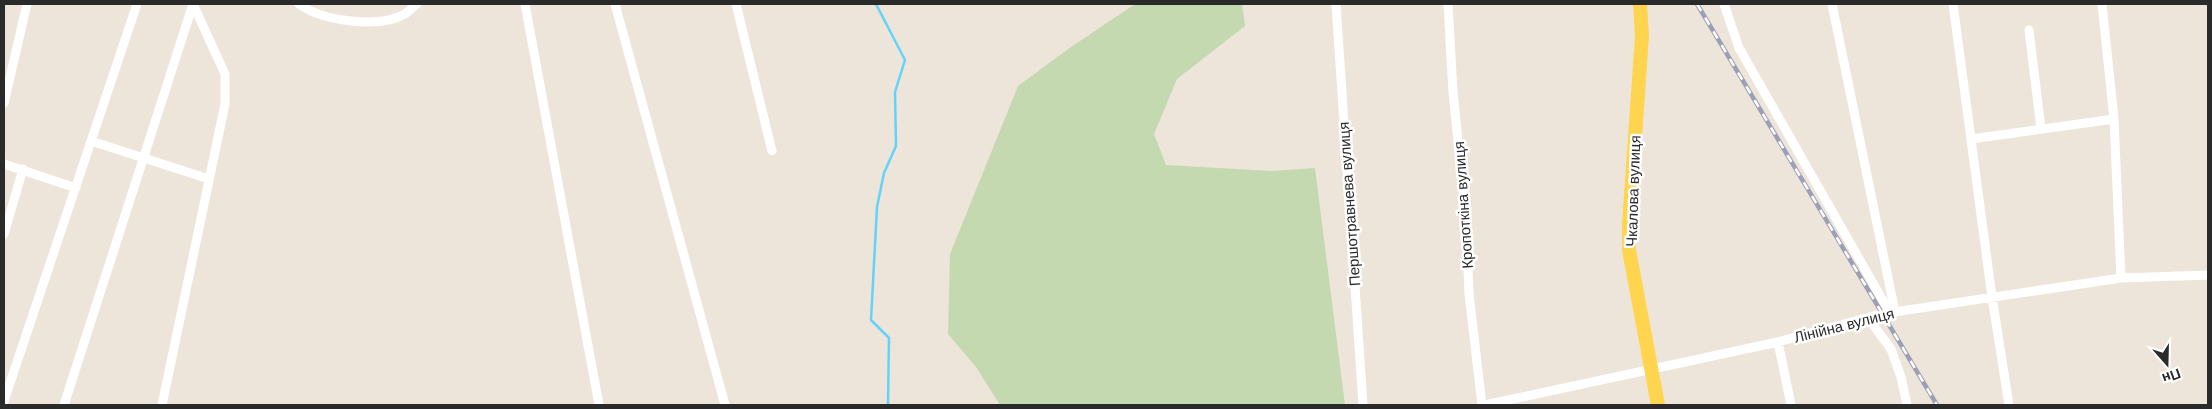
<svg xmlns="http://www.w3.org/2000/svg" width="2212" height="409" font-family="Arial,sans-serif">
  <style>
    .cemetery { fill: #c4d9af }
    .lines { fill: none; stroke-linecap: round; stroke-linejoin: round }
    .stream { stroke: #62d3fb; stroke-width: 2.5 }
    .minor { stroke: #fff; stroke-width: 9 }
    .primary { stroke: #ffd44e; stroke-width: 14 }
    .rail-casing { stroke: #9ca0b6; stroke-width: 4.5 }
    .rail { stroke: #fff; stroke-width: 2.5; stroke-dasharray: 8; stroke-linecap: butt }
    .labels { text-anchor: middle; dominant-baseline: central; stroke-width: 5; stroke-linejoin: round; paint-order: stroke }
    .street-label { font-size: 15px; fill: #2a2a2a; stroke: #fff }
  </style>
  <rect width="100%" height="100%" fill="#eee5da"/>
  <!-- cemetery -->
  <path class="cemetery" d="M1135,4h107l3,22 -68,53 -23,55 12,31 106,6 43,-3 30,237h-345l-24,-38 -28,-33 2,-80 68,-168 53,-39z"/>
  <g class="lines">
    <!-- stream -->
    <path class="stream" d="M876,4l29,56 -10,32 1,54 -12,27 -7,34 -6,113 18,18 -1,67"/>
    <!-- minor -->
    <path class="minor" d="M299,4c23,17 80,25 106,10 4,-3 8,-7 12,-10
      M525,4l74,401
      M615,4l110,401
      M736,4l36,147
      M1336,4l27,401
      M1448,4l5,88 13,128 3,74 13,111
      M1724,4l15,44 151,265
      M1832,4l63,308
      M1953,4l39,293 17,108
      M2102,4l12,115 7,159
      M2029,30l12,99
      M4,103l23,-99
      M1971,139l143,-20
      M91,141l118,38
      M4,164l72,24
      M4,234l19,-65
      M1868,318l23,31 10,28 6,28
      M1778,342l13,63
      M4,401l133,-397
      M64,405l129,-401
      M162,405l63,-301v-30l-32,-70
      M1485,405l293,-63 103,-28 240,-36 87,-3"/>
    <!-- primary -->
    <path class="primary" d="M1640,4l2,32 -13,188v26l29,155"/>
    <!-- rail casing -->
    <g class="rail-casing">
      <path id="rail" d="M1697,4l240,401"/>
    </g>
    <!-- rail -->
    <use href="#rail" class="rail"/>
  </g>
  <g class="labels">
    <!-- street labels -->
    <g class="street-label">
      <text transform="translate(1633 191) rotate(-88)">Чкалова вулиця</text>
      <text transform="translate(1349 204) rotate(-94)">Першотравнева вулиця</text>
      <text transform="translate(1463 205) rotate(-94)">Кропоткіна вулиця</text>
      <text transform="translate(1844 325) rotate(-14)">Лінійна вулиця</text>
    </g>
  </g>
  <!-- border -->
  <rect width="2212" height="409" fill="none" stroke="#2a2a2a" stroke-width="10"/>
  <!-- north arrow -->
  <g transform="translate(2167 364) rotate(160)" stroke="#ffffff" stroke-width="4" paint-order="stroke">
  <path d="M0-4L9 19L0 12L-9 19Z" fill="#2a2a2a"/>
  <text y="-8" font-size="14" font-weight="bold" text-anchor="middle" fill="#2a2a2a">Пн</text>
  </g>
</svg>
